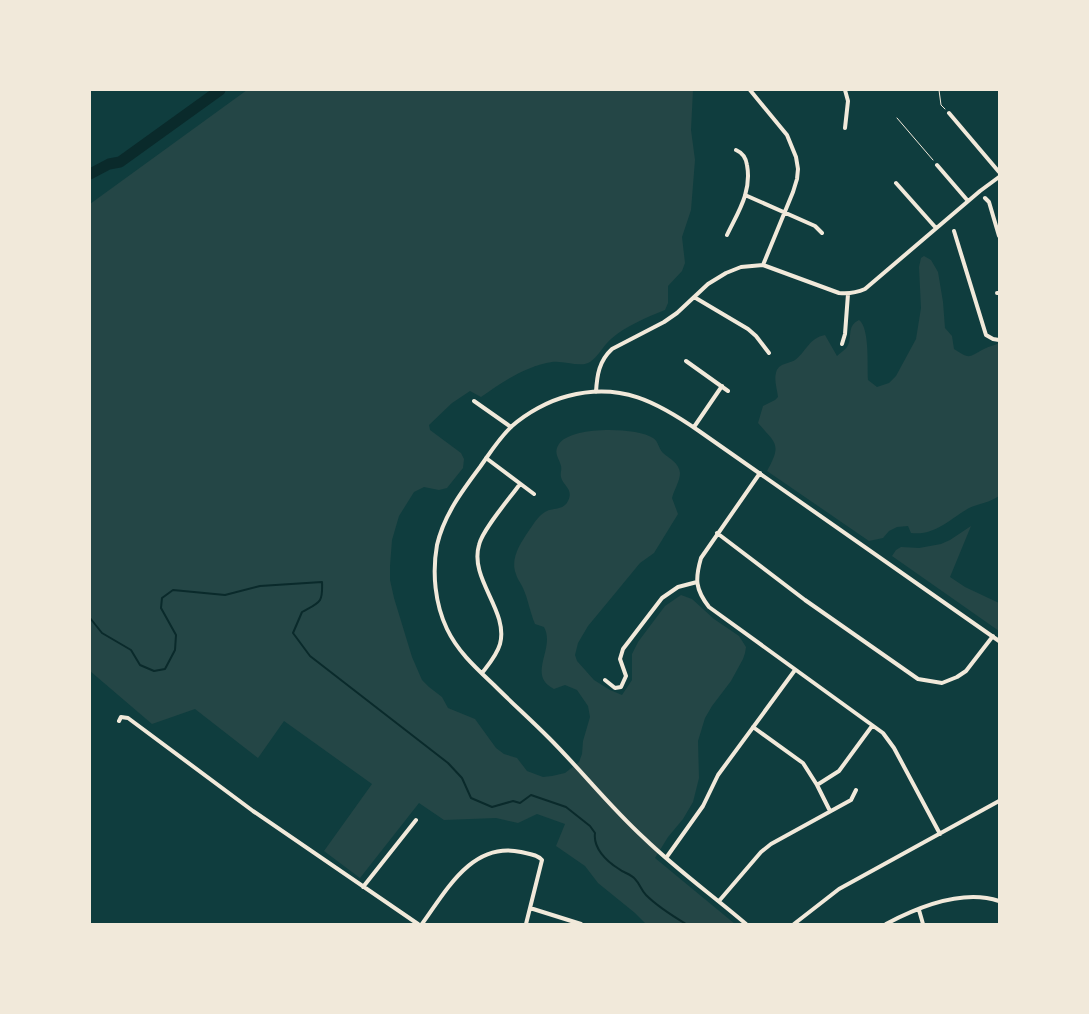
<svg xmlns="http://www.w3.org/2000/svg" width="1089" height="1014" font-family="'Golos Text',sans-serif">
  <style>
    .green { fill: #244646 }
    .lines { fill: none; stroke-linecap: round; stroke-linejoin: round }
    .stream { stroke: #0a2a2b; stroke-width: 2 }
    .river { stroke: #0a2a2b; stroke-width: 11 }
    .path { stroke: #f1e9da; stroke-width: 1 }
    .minor { stroke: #f1e9da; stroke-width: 4 }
  </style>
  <rect width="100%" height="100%" fill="#0f3d3e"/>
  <!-- green -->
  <path class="green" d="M247,90h446l-2,40 4,30 -4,50 -9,27 3,26 -3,8 -14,15v17l-3,7c-20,8 -39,16 -54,29 -8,7 -13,18 -21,23 -9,6 -27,-2 -38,0 -26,4 -50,20 -71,35l-11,-6 -18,12 -23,22 1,5 31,23 3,6 -1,9 -16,20 -8,2 -15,-3 -10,5 -15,24 -7,24 -2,26v14l4,18 18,59 10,23 7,7 13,10 6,11 27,11 21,29 8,6 13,4 10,13 16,6 9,-1 13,-3 14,-11 3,-8 1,-13 7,-24 -2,-11 -11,-16 -12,-5 -11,4c-28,-14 2,-40 -10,-62l-9,-3c-5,-12 -7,-25 -12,-36 -2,-5 -6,-9 -7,-14 -6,-15 4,-30 12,-42 5,-7 9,-15 17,-20 8,-5 18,-1 23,-11 6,-12 -5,-15 -7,-24 -1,-3 1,-8 0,-11 -2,-8 -8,-13 -2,-22 12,-18 77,-17 94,-6 6,4 5,10 10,15 7,6 16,10 17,20 0,8 -6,17 -8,25l6,16 -24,39 -14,10 -28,34 -24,29 -10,17 -3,12 2,6 17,19 16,10 12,5 10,-15v-26l6,-12 27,-36 16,-11 11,4 22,20 25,17 7,11 -1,6 -2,6 -12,22 -19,25 -7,12 -7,23 1,37 -6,24 -10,17 -15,18 -13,21 80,66h-89l-11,-11 -37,-30 -13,-17 -29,-20 9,-22 -28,-10 -19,9 -22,-5 -52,2 -25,-17 -59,75 -36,-27 48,-67 -88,-63 -26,37 -63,-49 -43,15 -62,-53v-467z
    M924,256l7,4 7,12 5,30 2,26 7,8 2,13c17,11 14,8 30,0 5,-3 10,-3 15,-6v153c-8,6 -21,8 -30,12 -19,11 -34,28 -58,25l-3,-7 -11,1 -8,4 -6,7 -14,3 -102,-70c15,-27 9,-27 -9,-48l5,-17 12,-6 3,-3c-1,-8 -4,-17 -2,-24 2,-10 13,-9 19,-13 11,-8 14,-22 30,-25l12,21c3,-3 8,-6 10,-9 6,-9 -1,-21 12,-27 11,8 8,46 9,60l9,7 12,-4 7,-7 20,-37 5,-31 -2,-41 2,-9z
    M971,526l-21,51 15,10 34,16v28l-107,-75 4,-6 5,-3 18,1 22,-4 9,-4z"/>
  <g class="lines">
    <!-- stream -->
    <path class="stream" d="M90,618l12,15 29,17 9,15 14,6 11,-2 10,-19 1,-15 -15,-27 1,-10 11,-8 52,5 35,-9 62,-4c1,21 -2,20 -20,30l-9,21 17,23 138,107 14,15 9,20 21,9 21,-6 7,2 11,-8 35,12 24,19 5,7c-2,15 11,28 24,36 5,4 12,5 16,10 5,5 6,11 11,16 12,12 25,20 40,29"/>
    <!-- river -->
    <path class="river" d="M90,174l19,-10 11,-2 100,-72"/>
    <!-- path -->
    <path class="path" d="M939,90l2,15 4,4
      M897,118l36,42"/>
    <!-- minor -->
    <path class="minor" d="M750,90l37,45 9,22 2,12 -1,10 -4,13 -30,73
      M845,90l3,11 -3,27
      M949,113l50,59
      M937,165l31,36
      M896,183l40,45
      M745,195l70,31 7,7
      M985,198l4,4 10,34
      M954,231l32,104 7,4 6,1
      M727,235c11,-23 25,-43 20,-70 -1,-7 -4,-12 -11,-15
      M997,293h2
      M694,297l54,32 8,7 13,17
      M842,344l3,-10 3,-40
      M686,361l42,30
      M596,392c1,-17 3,-31 16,-43l52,-27 13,-9 31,-29 18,-11 15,-6 22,-2 76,28c10,1 17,0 26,-4l115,-98 19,-14
      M474,401l37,26
      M694,427l28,-41
      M486,458l48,36
      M760,473l-59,85c-6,21 -6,31 8,49l174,126 11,15 46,86
      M717,533l88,67 113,79 24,4 15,-6 9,-6 27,-35
      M482,673c7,-9 15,-18 18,-29 9,-33 -31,-65 -21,-99 3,-15 31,-47 41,-61
      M605,680l10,8 6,-1 5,-11 -6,-17 3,-10 39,-51 16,-11 19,-5
      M119,721l2,-4 7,1 125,93 165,113
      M753,727l50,36 14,22 13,26
      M817,785l22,-14 33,-45
      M666,858l37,-52 15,-31 77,-105
      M363,887l53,-67
      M719,901l42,-49 10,-8 80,-44 5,-10
      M530,908l51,16
      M919,910l4,14
      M422,924c24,-33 50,-83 99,-72 8,2 16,2 21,8l-16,64
      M746,924c-34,-29 -70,-55 -102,-86 -34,-31 -62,-67 -95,-100 -18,-18 -37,-35 -55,-53 -18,-17 -36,-33 -47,-56 -12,-25 -15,-56 -10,-84 7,-30 25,-54 43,-78 10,-14 19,-29 32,-41 15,-13 36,-25 56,-30 53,-14 89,6 131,35l300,210
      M794,924l45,-35 160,-88
      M886,924c32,-17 77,-35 113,-23"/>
  </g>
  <!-- border -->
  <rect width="1089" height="1014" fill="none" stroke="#f1e9da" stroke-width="182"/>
</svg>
